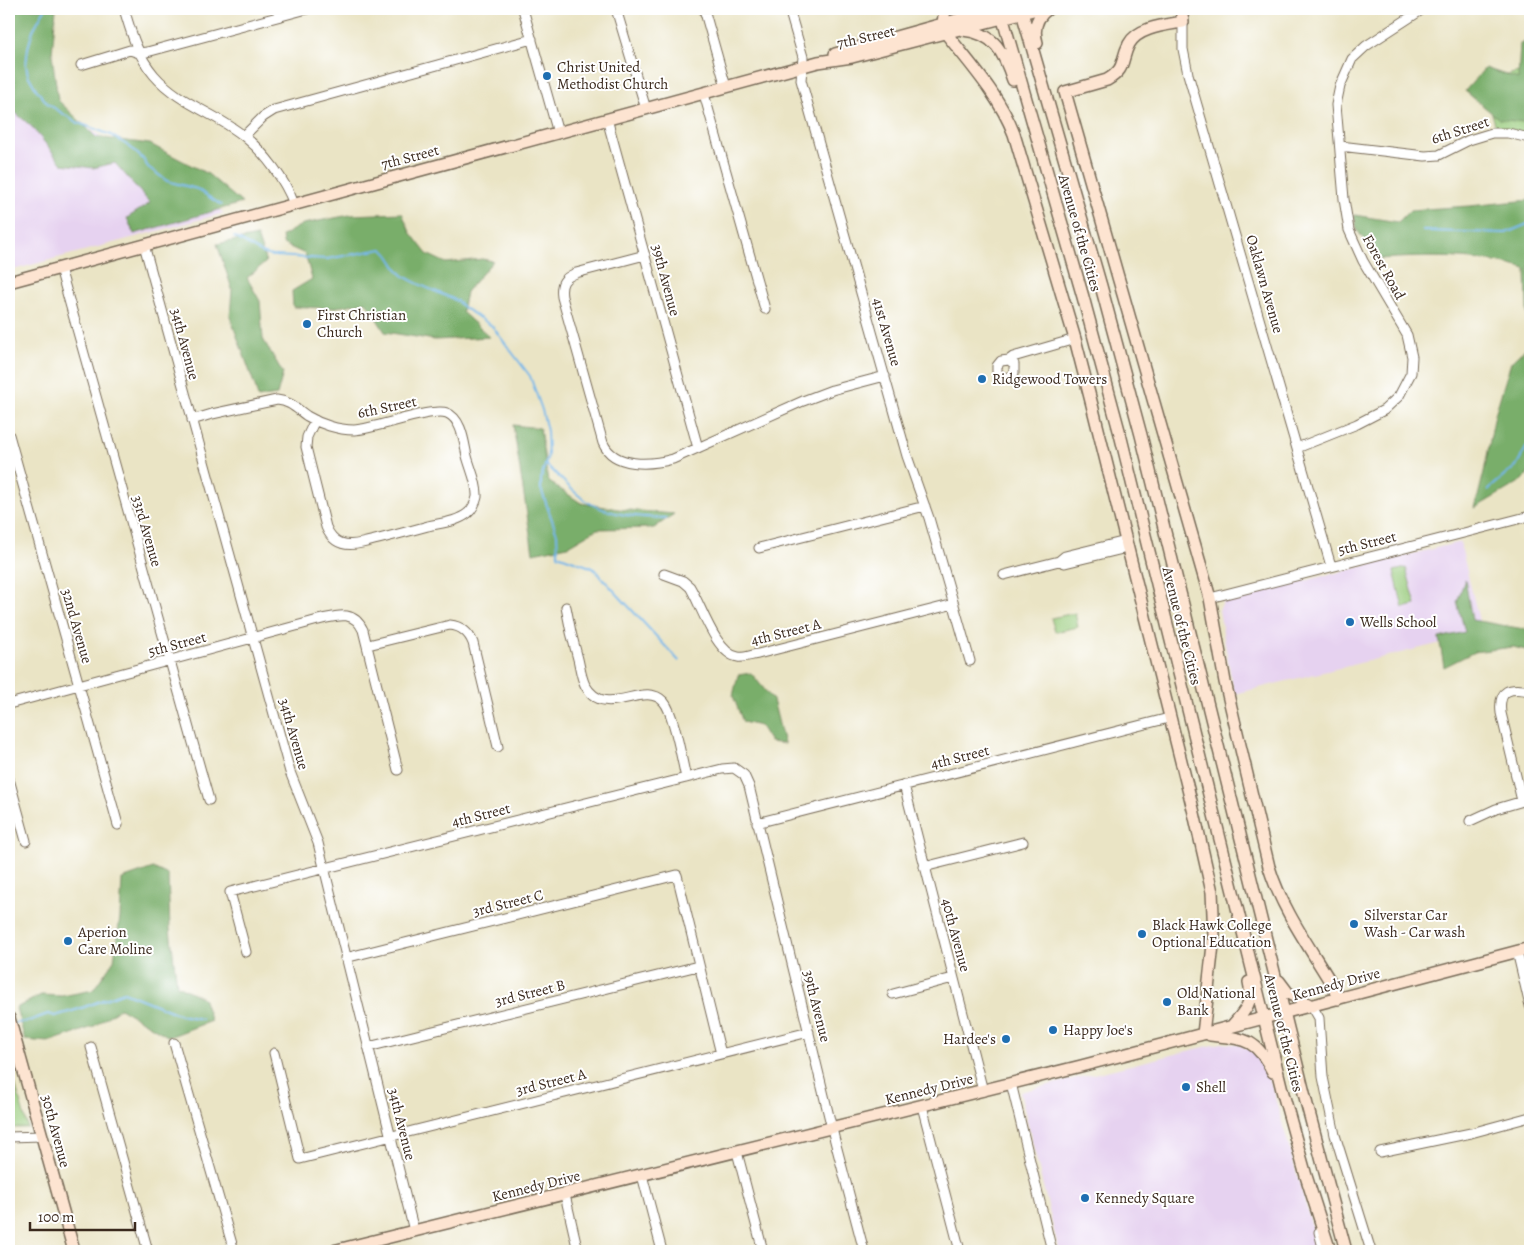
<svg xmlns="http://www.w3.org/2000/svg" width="1539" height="1260" font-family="Alegreya,serif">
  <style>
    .built { fill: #e6d2f0 }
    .green { fill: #97ca7a; stroke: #697a4c }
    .forest { fill: #79ae6a; stroke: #5a6c44 }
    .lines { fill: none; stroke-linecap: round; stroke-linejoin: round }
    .stream { stroke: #75b7ea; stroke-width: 2 }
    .street-casing { stroke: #786b58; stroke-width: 11 }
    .secondary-casing { stroke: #786b58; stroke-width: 14 }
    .street { stroke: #fff; stroke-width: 9 }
    .secondary { stroke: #fde4d1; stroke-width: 11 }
    .poi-dot { fill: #1f6fb2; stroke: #fff; stroke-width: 2 }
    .labels { text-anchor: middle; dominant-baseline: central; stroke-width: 4; stroke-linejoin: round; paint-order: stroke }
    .street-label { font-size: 15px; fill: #3b2a1e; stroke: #fff }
    .poi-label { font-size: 15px; fill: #3b2a1e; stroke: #fff; text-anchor: start }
  </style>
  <rect width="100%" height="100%" fill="#fff"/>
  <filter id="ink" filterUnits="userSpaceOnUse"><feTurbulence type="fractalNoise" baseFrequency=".02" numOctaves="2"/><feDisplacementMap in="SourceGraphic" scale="10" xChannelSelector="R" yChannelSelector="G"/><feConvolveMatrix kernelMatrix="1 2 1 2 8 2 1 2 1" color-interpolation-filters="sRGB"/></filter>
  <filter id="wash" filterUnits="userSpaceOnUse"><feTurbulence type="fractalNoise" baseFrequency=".0096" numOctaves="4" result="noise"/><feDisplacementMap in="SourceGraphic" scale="20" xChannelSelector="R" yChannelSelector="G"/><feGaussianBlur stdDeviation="1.12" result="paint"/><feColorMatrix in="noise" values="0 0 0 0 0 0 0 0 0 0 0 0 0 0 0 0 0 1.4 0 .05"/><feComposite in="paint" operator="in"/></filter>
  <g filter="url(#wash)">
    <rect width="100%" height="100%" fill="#eae4c5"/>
    <!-- built -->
    <path class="built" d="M9,36l8,48 207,129 -215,58z
      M1460,542l22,91 -248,61 -15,-84 5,-9z
      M1221,1043l20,2 17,10 13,29 48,167h-260l-39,-159z"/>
    <!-- green -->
    <path class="green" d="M1530,69v82l-5,-18 -15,-4 -14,-1 -13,-47z
      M1406,568l10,37 -13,3 -9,-37z
      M1075,613l3,14 -23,5 -4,-14z
      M9,1064l19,64h-19z"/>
    <!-- forest -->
    <path class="forest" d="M21,9h35l-4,45 6,46 38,37 54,7 58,30 34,29 -108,31 -7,-16 23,-15 -35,-40 -22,5 -31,-4 -30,-37 -23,-20v-91z
      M1530,40v83l-31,-4 -34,-28 20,-23 33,11 2,-35z
      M1530,200v271l-7,9 -48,28 9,-36 11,-58 16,-52 17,-16 -2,-77c-49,-14 -97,-13 -148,-10l-21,-29 -3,-15 44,7 12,-12 59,-4z
      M402,213l8,19 17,22 19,9 36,-4 11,2 -27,31 -4,20 28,25 -55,3 -50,-8 -19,-30 -34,6 -39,-1 -1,-16 20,-12 -7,-25 -22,-10 -1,-8 21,-12 47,-9z
      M257,236l9,26 -19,16 13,23 3,38 20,34 -6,22 -19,3 -3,-12 -25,-69 2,-28 -15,-45z
      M513,425l27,3 8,53 33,22 37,6 56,5 -20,14 -57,1 -29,17 -35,7z
      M1465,579l7,41 58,10v21l-17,-4 -39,5 -30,15 -5,-29 26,-6 -8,-30z
      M751,673l22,27 11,44 -14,-2 -10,-16 -17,-4 -10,-26 5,-21z
      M153,868l15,7 2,54 7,56 26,13 8,23 -42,16 -49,-29 -27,19 -45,15 -23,-2 -9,-32 25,-13 21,1 31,-6 21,-30 6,-43 2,-38z"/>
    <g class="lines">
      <!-- stream -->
      <path class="stream" d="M45,9l-12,21 -5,18 -2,17 2,10 8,14 12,15 28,18 35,13 19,12 13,12 5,8 19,14 30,8 24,16
        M1423,231l83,2 24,-10
        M234,237c14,6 24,17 39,19
        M275,256l52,3 55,-10c10,6 12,20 22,27 15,10 37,17 53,25l6,6 29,19 38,50 12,34 5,21 1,24 -7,24v10l16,45 1,21 35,13 86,93
        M545,464c14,11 26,27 41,37 24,15 52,16 80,17
        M1488,490l28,-24 14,-25
        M14,1023l12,-1 22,-8 7,2 24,-7 45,-17 57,23 20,4"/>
    </g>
  </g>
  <g filter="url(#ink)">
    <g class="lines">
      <!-- street casing -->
      <g class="street-casing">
        <path id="street" d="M124,9c7,23 13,46 30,66 25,29 62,38 91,62 20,16 40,43 49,67
          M523,9l35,124
          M616,9l30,100
          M704,9l22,78
          M789,9l14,48 -2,23 106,376 22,62 41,143
          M1183,22v27l5,25 143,492
          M81,65l49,-15 9,3 8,-1 160,-43
          M704,94l61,215
          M607,119l91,329
          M244,136l19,-19 11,-7 258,-71
          M1340,146l85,10 14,-1 30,-15 23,-7h16l21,5
          M144,245l146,527 28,71 96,388
          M645,255l-69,18c-12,5 -16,10 -14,24l41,146c11,25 48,22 70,16l130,-58 29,-11 53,-14
          M60,268l149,532
          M1009,360l5,4v9l-5,4 -6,1 -6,-6v-6l4,-5 8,-1 4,-3 62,-18
          M192,420l20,-6 65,-14c13,1 20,9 30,16 13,8 31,14 47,14 22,-1 77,-23 93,-17 15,6 17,30 20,43 3,12 11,28 10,41 -1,5 -5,13 -9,16 -11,9 -27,10 -40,13 -22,6 -44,12 -66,17 -16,4 -29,1 -36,-16l-20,-80 1,-10 8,-17
          M9,435l109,390
          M1297,448l60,-24 27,-14 15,-14 12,-23 1,-16 -5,-22 -44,-74 -14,-31 -5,-31 -8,-94 4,-19 12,-27 14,-13 57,-37
          M1126,541l-61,15 -6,5 6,2 62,-15
          M759,548l166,-42
          M664,574l19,7 7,6c11,18 26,67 48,70 6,1 13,-2 20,-3l196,-50
          M1004,575l55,-14
          M1210,598l320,-82
          M566,607c3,18 7,35 12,52 2,8 3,18 7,26 21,37 58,-6 79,17 10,11 18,59 22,76
          M368,645l82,-20c11,1 19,8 23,18l25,104
          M9,704l309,-84c19,-4 35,-11 45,10l35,140
          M9,779l17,62
          M904,785l79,306
          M1522,801l-21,-88c-3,-24 9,-26 29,-22
          M1470,821l26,-12 34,-10
          M757,823l412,-105
          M924,867l99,-25
          M1517,951l13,55
          M246,952l-16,-60 492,-123 12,-1 10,7 5,11 86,355 29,110
          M345,958l332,-83 44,179
          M893,994l60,-16
          M1312,1006l7,12 4,59 12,58 36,116
          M174,1043l60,208
          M91,1047l57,204
          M368,1047l330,-81
          M274,1053l26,106 509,-127
          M1011,1083l41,168
          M922,1106l38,145
          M9,1137l33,-1
          M737,1152l26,99
          M1380,1152l91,-19 59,-16
          M642,1175l20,76
          M565,1195l13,56
          M1319,1232l5,19"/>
      </g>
      <!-- secondary casing -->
      <g class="secondary-casing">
        <path id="secondary" d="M945,9l-2,14 2,9c25,32 54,63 69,102l61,205 17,66 102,408 18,79 2,44 -11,98
          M1000,9l83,288 37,137 162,656 24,86 24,75
          M1021,9l80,277 40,149 166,670 39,146
          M1181,9l2,13c-17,3 -45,5 -54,22 -9,17 -2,24 -22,36l-42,12 145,506 15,84 44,185c13,43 42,82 65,121l4,11
          M963,30c32,3 41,23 50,50
          M1037,43c-4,-14 -1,-26 11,-34
          M835,54l161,-45
          M9,282l809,-220 34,-5 185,-48
          M1279,981l9,12 24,13
          M9,1018l65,233
          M1231,1027c13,-15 23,-24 18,-45
          M1210,1035c35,4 46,3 63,37
          M333,1251l748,-185 449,-118"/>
      </g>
      <!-- street -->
      <use href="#street" class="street"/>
      <!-- secondary -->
      <use href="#secondary" class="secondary"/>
    </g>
  </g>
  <!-- markers -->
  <g class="poi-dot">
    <circle cx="547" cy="76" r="5"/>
    <circle cx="307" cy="324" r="5"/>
    <circle cx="982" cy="379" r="5"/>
    <circle cx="1350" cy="622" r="5"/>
    <circle cx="1354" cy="924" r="5"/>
    <circle cx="1142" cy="934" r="5"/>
    <circle cx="68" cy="941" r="5"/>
    <circle cx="1167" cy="1002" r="5"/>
    <circle cx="1053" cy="1030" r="5"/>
    <circle cx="1006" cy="1039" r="5"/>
    <circle cx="1186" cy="1087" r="5"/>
    <circle cx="1085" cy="1198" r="5"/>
  </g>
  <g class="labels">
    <!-- street labels -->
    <g class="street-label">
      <text transform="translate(866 37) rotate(-13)">7th Street</text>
      <text transform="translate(1460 130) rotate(-18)">6th Street</text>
      <text transform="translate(410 157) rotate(-15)">7th Street</text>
      <text transform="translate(1080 233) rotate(74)">Avenue of the Cities</text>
      <text transform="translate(1384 267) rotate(61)">Forest Road</text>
      <text transform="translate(666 280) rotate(75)">39th Avenue</text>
      <text transform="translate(1265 284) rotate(74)">Oaklawn Avenue</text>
      <text transform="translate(887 332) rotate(74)">41st Avenue</text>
      <text transform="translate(185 344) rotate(75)">34th Avenue</text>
      <text transform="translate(387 407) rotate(-12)">6th Street</text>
      <text transform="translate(147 531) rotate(74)">33rd Avenue</text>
      <text transform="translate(1367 543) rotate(-14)">5th Street</text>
      <text transform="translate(77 626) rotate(74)">32nd Avenue</text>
      <text transform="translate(1182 626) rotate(76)">Avenue of the Cities</text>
      <text transform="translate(786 632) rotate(-14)">4th Street A</text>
      <text transform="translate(177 644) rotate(-15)">5th Street</text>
      <text transform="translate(294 734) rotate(74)">34th Avenue</text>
      <text transform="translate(960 757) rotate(-14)">4th Street</text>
      <text transform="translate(481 815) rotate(-14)">4th Street</text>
      <text transform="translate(508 903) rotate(-14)">3rd Street C</text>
      <text transform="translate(956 935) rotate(75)">40th Avenue</text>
      <text transform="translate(1336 984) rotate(-15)">Kennedy Drive</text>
      <text transform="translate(530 993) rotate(-14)">3rd Street B</text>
      <text transform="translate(817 1006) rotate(76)">39th Avenue</text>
      <text transform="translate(1284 1033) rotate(76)">Avenue of the Cities</text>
      <text transform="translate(551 1082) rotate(-14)">3rd Street A</text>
      <text transform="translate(929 1089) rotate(-14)">Kennedy Drive</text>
      <text transform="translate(402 1124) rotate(76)">34th Avenue</text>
      <text transform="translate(56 1131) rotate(75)">30th Avenue</text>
      <text transform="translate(536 1186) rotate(-14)">Kennedy Drive</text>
    </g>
    <!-- poi labels -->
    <g class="poi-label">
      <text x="557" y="67">Christ United<tspan x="557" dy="17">Methodist Church</tspan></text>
      <text x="317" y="315">First Christian<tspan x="317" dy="17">Church</tspan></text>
      <text x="992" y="379">Ridgewood Towers</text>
      <text x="1360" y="622">Wells School</text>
      <text x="1364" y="915">Silverstar Car<tspan x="1364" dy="17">Wash - Car wash</tspan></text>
      <text x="1152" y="925">Black Hawk College<tspan x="1152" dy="17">Optional Education</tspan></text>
      <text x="78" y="932">Aperion<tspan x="78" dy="17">Care Moline</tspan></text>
      <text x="1177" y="993">Old National<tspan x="1177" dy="17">Bank</tspan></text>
      <text x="1063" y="1030">Happy Joe's</text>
      <text x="996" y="1039" text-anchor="end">Hardee's</text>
      <text x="1196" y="1087">Shell</text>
      <text x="1095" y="1198">Kennedy Square</text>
    </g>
  </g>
  <!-- margin -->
  <rect width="1539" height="1260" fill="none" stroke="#fff" stroke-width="30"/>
  <!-- scale -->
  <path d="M30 1222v8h105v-8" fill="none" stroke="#3b2a1e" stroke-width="2.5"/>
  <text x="38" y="1222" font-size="15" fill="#3b2a1e" stroke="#ffffff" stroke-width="4" paint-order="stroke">100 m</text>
</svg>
